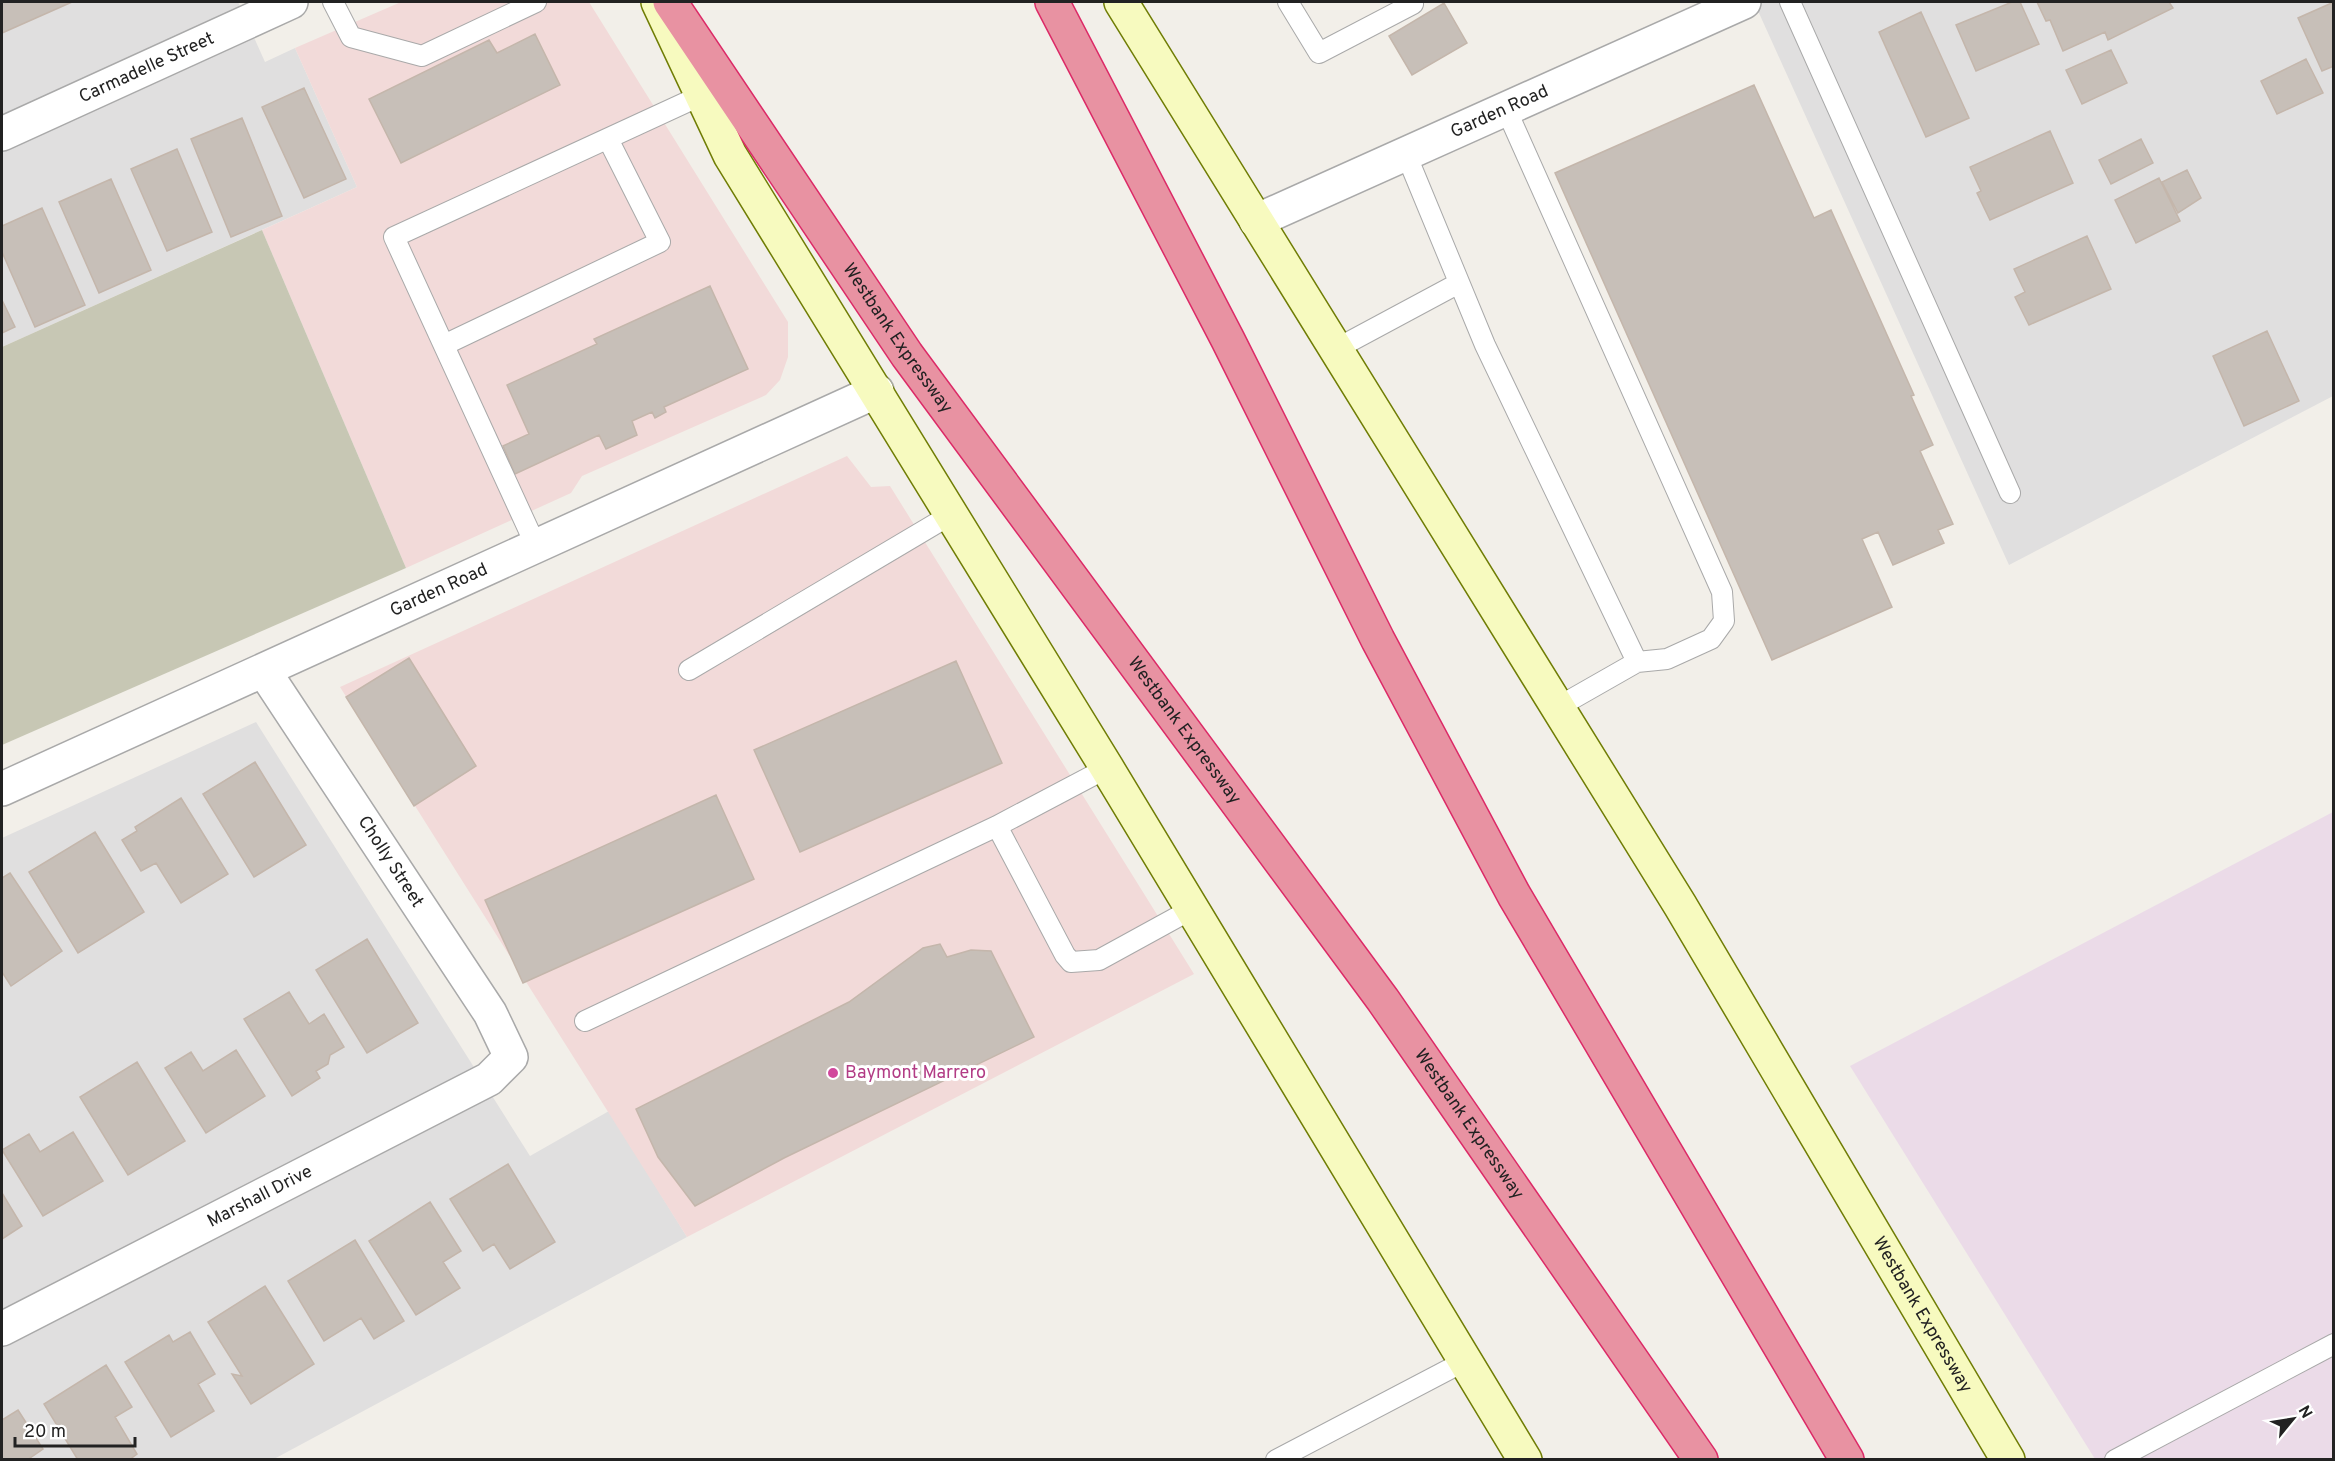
<svg xmlns="http://www.w3.org/2000/svg" width="2335" height="1461" font-family="Overpass,sans-serif">
  <style>
    .residential { fill: #e0dfdf }
    .commercial { fill: #f2dad9 }
    .industrial { fill: #ebdbe8 }
    .construction { fill: #c7c7b4 }
    .building { fill: #c7bfb8; stroke: #c4b6ab; stroke-width: 1.5 }
    .lines { fill: none; stroke-linecap: round; stroke-linejoin: round }
    .lane-casing { stroke: #a9a9a9; stroke-width: 22 }
    .street-casing { stroke: #a9a9a9; stroke-width: 36 }
    .secondary-casing { stroke: #707d05; stroke-width: 36 }
    .highway-casing { stroke: #dc2a67; stroke-width: 36 }
    .lane { stroke: #fff; stroke-width: 20 }
    .street { stroke: #fff; stroke-width: 33 }
    .secondary { stroke: #f7fabf; stroke-width: 33 }
    .highway { stroke: #e892a2; stroke-width: 33 }
    .hotel-dot { fill: #d1479c; stroke: #fff; stroke-width: 2 }
    .labels { text-anchor: middle; dominant-baseline: central; stroke-width: 6; stroke-linejoin: round; paint-order: stroke }
    .street-label { font-size: 18px; fill: #222; stroke: #fff }
    .hotel-label { font-size: 18px; fill: #b23c85; stroke: #fff; text-anchor: start }
  </style>
  <rect width="100%" height="100%" fill="#f2efe9"/>
  <!-- residential -->
  <path class="residential" d="M2,2h236l27,60 30,-14 62,139 -355,160z
    M1754,2h579v394l-324,169z
    M256,722l274,434 79,-45 78,126 -413,222h-272v-621z"/>
  <!-- commercial -->
  <path class="commercial" d="M401,2h188l199,320v35l-8,23 -14,15 -184,81 -11,17 -165,75 -144,-338 95,-43 -62,-139z
    M847,456l24,31 19,-1 304,488 -507,263 -347,-550z"/>
  <!-- industrial -->
  <path class="industrial" d="M2333,812v647h-238l-245,-393z"/>
  <!-- construction -->
  <path class="construction" d="M262,230l144,338 -404,177v-398z"/>
  <!-- building -->
  <path class="building" d="M2,2h70l-70,31z
    M2012,2h8l19,42 -63,27 -20,-46z
    M2037,2h132l4,6 -65,32 -3,-8 -42,19 -13,-31 -4,1z
    M2334,2v64l-12,5 -24,-53z
    M1444,3l23,40 -55,32 -23,-39z
    M1921,12l48,106 -43,19 -47,-105z
    M535,34l25,51 -159,78 -32,-64 120,-59 8,13z
    M2111,50l16,33 -45,21 -16,-34z
    M2306,59l17,34 -46,21 -16,-33z
    M1754,85l60,133 17,-8 83,185 -3,1 22,49 -13,6 33,73 -15,6 6,13 -51,22 -15,-33 -16,7 30,68 -120,53 -217,-487z
    M304,88l42,91 -42,19 -42,-91z
    M242,118l40,98 -51,21 -40,-98z
    M2050,131l23,52 -83,37 -13,-27 4,-2 -11,-24z
    M2141,139l12,24 -42,21 -12,-24z
    M177,149l35,83 -45,19 -36,-82z
    M2187,170l14,28 -23,15 -16,-31z
    M2159,178l21,43 -44,22 -21,-43z
    M111,179l40,91 -52,23 -40,-91z
    M42,208l43,97 -50,22 -33,-75v-26z
    M2087,236l24,53 -82,36 -14,-28 10,-5 -11,-23z
    M710,286l38,83 -84,38 2,5 -11,6 -3,-6 -20,9 5,14 -31,14 -7,-14 -84,39 -12,-28 26,-12 -22,-49 90,-41 -3,-5z
    M2,300l13,27 -13,6z
    M2267,331l32,70 -55,25 -31,-70z
    M409,658l67,108 -62,40 -68,-109z
    M956,661l46,102 -202,89 -46,-102z
    M255,762l51,83 -52,32 -51,-83z
    M716,795l38,84 -231,104 -38,-83z
    M181,798l47,76 -47,29 -25,-40 -15,8 -19,-31 15,-9 -2,-4z
    M95,832l49,80 -66,41 -49,-81z
    M10,873l52,78 -51,35 -9,-14v-94z
    M367,939l51,84 -51,30 -51,-83z
    M940,944l7,13 24,-7 20,1 43,86 -250,121 -89,48 -37,-49 -22,-48 213,-107 74,-54z
    M289,992l20,32 15,-10 20,33 -14,8 -2,9 -12,7 4,7 -28,18 -48,-77z
    M236,1050l29,46 -59,37 -41,-65 26,-16 12,19z
    M137,1062l48,79 -57,34 -48,-78z
    M73,1132l30,49 -60,35 -41,-66 27,-16 11,18z
    M508,1164l47,78 -45,27 -16,-25 -11,7 -33,-52z
    M2,1193l20,33 -20,13z
    M430,1202l31,49 -18,11 17,26 -44,27 -47,-74z
    M355,1240l49,81 -30,18 -13,-21 -37,23 -36,-60z
    M265,1286l49,78 -63,40 -19,-30 10,2 -34,-54z
    M190,1332l25,42 -17,10 16,27 -43,26 -46,-75 44,-27 4,7z
    M106,1365l26,42 -17,10 22,37 -8,6h-51l-34,-56z
    M18,1410l25,39 -16,11h-25v-40z"/>
  <g class="lines">
    <!-- lane casing -->
    <g class="lane-casing">
      <path id="lane" d="M333,2l18,35 71,19 114,-54
        M1288,2l31,51 94,-49
        M1790,2l220,491
        M1506,109l216,483 2,29 -13,18 -44,20 -30,3 -79,45
        M1406,154l79,191 152,317
        M444,345l216,-103 -52,-103
        M1336,349l123,-66
        M536,546l-142,-309 308,-142
        M689,670l263,-156
        M997,826l68,129 6,7 28,-2 93,-51
        M585,1021l412,-195 110,-58
        M1276,1460l189,-99
        M2115,1460l219,-116"/>
    </g>
    <!-- street casing -->
    <g class="street-casing">
      <g id="street">
        <path id="s1" d="M2,134l289,-132"/>
        <path id="s2" d="M1256,221l488,-219"/>
        <path id="s3" d="M2,789l875,-398"/>
        <path id="s4" d="M2,1329l487,-250 22,-22 -21,-44 -226,-342"/>
      </g>
    </g>
    <!-- secondary casing -->
    <g class="secondary-casing">
      <g id="secondary">
        <path d="M658,2l72,153 377,613 418,692"/>
        <path id="s5" d="M1121,2l559,903 328,555"/>
      </g>
    </g>
    <!-- highway casing -->
    <g class="highway-casing">
      <g id="highway">
        <path id="s6" d="M670,2l237,353 476,645 318,460"/>
        <path d="M1052,2l176,338 150,300 136,255 333,565"/>
      </g>
    </g>
    <!-- lane -->
    <use href="#lane" class="lane"/>
    <!-- street -->
    <use href="#street" class="street"/>
    <!-- secondary -->
    <use href="#secondary" class="secondary"/>
    <!-- highway -->
    <use href="#highway" class="highway"/>
  </g>
  <!-- markers -->
  <circle class="hotel-dot" cx="833" cy="1073" r="6"/>
  <g class="labels">
    <!-- street labels -->
    <g class="street-label">
      <text stroke="none"><textPath href="#s1" startOffset="159">Carmadelle Street</textPath></text>
      <text stroke="none"><textPath href="#s2" startOffset="267">Garden Road</textPath></text>
      <text stroke="none"><textPath href="#s6" startOffset="406">Westbank Expressway</textPath></text>
      <text stroke="none"><textPath href="#s3" startOffset="480">Garden Road</textPath></text>
      <text stroke="none"><textPath href="#s6" startOffset="892">Westbank Expressway</textPath></text>
      <text transform="translate(390 862) rotate(57)">Cholly Street</text>
      <text stroke="none"><textPath href="#s6" startOffset="1378">Westbank Expressway</textPath></text>
      <text stroke="none"><textPath href="#s4" startOffset="290">Marshall Drive</textPath></text>
      <text stroke="none"><textPath href="#s5" startOffset="1538">Westbank Expressway</textPath></text>
    </g>
    <!-- hotel labels -->
    <g class="hotel-label">
      <text x="845" y="1073">Baymont Marrero</text>
    </g>
  </g>
  <!-- border -->
  <rect width="2335" height="1461" fill="none" stroke="#222222" stroke-width="6"/>
  <!-- north arrow -->
  <g transform="translate(2293 1419) rotate(60)" stroke="#ffffff" stroke-width="4.5" paint-order="stroke">
  <path d="M0-4.5L10 22L0 15L-10 22Z" fill="#222222"/>
  <text y="-9" font-size="16" font-weight="bold" text-anchor="middle" fill="#222222">N</text>
  </g>
  <!-- scale -->
  <path d="M15 1437v9h120v-9" fill="none" stroke="#222222" stroke-width="3"/>
  <text x="24" y="1437" font-size="18" fill="#222222" stroke="#ffffff" stroke-width="4.5" paint-order="stroke">20 m</text>
</svg>
